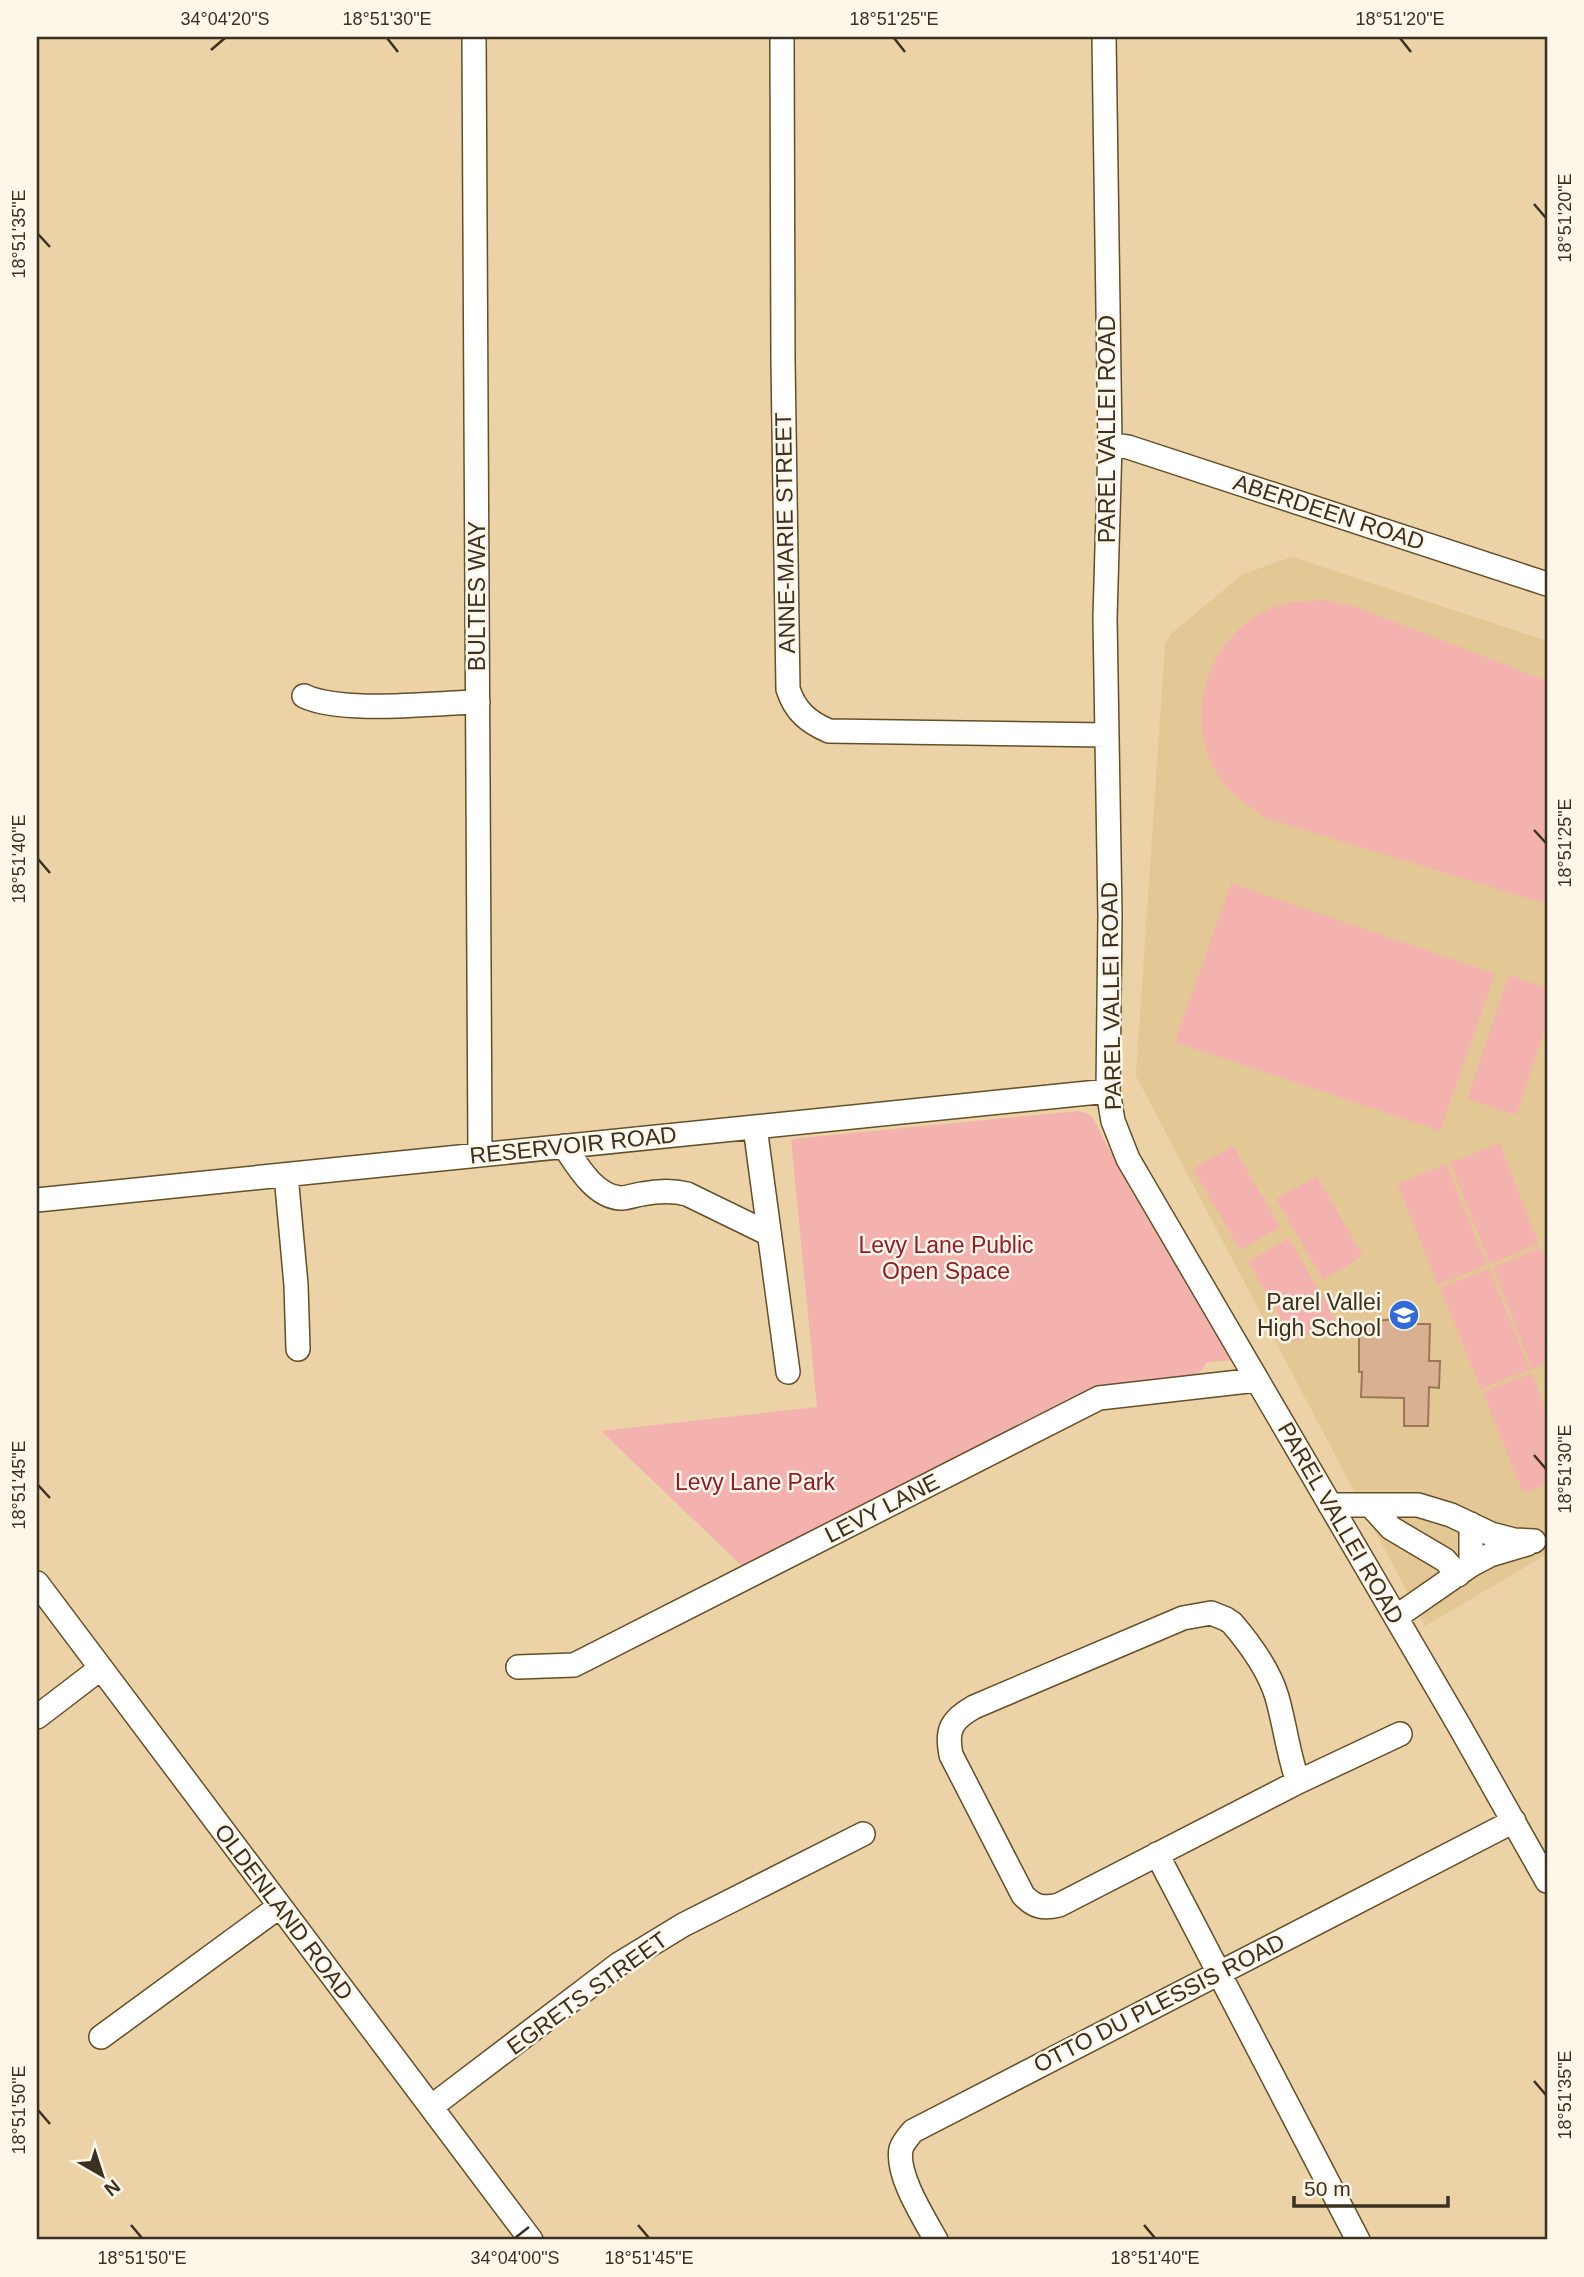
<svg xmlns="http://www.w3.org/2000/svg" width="1584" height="2277" font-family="Helvetica,sans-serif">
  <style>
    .built { fill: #e3c794 }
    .green { fill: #f4b2af }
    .building { fill: #d9b191; stroke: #9b7758; stroke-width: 2 }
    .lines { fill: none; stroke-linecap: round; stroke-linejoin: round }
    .minor-casing { stroke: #644f27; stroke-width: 26 }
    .minor { stroke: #fff; stroke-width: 23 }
    .ticks { fill: none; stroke: #3b3120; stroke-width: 2.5 }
    .labels { text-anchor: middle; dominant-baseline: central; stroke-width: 5; stroke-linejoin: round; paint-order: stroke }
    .street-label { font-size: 23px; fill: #3b3120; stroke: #fdf6e9 }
    .park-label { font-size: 23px; fill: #951928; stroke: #fdf6e9 }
    .poi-label { font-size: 23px; fill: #3b3120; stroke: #fdf6e9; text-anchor: end }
    .neatline { fill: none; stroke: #3b3120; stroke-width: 2.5 }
    .ticks-label { font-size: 18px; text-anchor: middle; fill: #3b3120 }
  </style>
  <rect width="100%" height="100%" fill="#ebd2a7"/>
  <!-- built -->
  <path class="built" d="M1292,557l255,84v913l-122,72 -289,-550 29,-432 7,-11 71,-59z"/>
  <!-- green -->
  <path class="green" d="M1327,600l29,7 191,74v223l-279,-85c-16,-11 -33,-21 -45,-37 -43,-58 -19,-143 46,-173 18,-8 39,-8 58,-9z
    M1231,883l264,91 -55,157 -265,-89z
    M1509,975l38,13v36l-31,91 -49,-16z
    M1078,1111l10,3 5,4 33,64 105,178 -25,3 -3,6 -12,10 -59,2 -22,6 -13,-1 -80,48h-14l-75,38 -15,11 -145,77 -11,-2 -15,8 -141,-135 216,-24 -26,-268z
    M1499,1143l40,101 -49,20 -40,-101z
    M1233,1146l47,81 -40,23 -47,-81z
    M1446,1164l41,101 -49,20 -41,-101z
    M1317,1176l46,80 -40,24 -47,-81z
    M1289,1238l46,81 -40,23 -47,-80z
    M1541,1248l6,15v100l-15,6 -39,-102z
    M1489,1268l41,102 -49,19 -41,-101z
    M1532,1373l15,40v71l-24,9 -40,-101z"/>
  <!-- building -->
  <path class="building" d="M1394,1319l18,3v2h18l-1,37h11l-1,27 -10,-1 -1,39h-24v-28l-43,-1 1,-25h-3v-48h17l1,-3z"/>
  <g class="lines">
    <!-- minor casing -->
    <g class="minor-casing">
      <path id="minor" d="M474,37l6,1118
        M782,37l1,324 5,328c7,22 20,33 41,42l278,4
        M1104,37l6,407 -5,174 5,298 -2,175 5,30 15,38 332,568 87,154
        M1110,444l18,3 419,137
        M304,696c38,18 129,7 174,6
        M755,1127l33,245
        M564,1146c13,19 30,50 56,52 7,0 15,-3 22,-4 16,-3 29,-4 45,0l82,40
        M286,1175l10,110 2,64
        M37,1200l1071,-109
        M1330,1505h88l33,10 40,19 23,6 20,1
        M1371,1506l20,22 54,32 13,15
        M1471,1565l19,-10 37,-11
        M37,1583l494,657
        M1211,1613l15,6 6,4c18,21 37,47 45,74 8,28 11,57 21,85l-239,123c-16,4 -25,2 -36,-10l-72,-140c-5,-25 0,-35 23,-48l209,-89z
        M1396,1617l75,-52v-41
        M518,1667l56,-2 525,-267 158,-18
        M37,1717l64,-49
        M1298,1782l102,-48
        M1157,1854l201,386
        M101,2037l179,-131
        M431,2107l188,-143 64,-39 180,-91
        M936,2240c-12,-22 -40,-65 -35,-91 2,-7 7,-12 12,-18l601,-310"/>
    </g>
    <!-- minor -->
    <use href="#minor" class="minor"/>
  </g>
  <!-- ticks -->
  <path class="ticks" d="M387,38l11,14M894,38l11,14M1400,38l11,14M211,50l14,-12M1534,204l12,14M38,234l12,13M1534,830l12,13M38,859l12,14M1534,1455l12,14M38,1485l12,13M1534,2081l12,14M38,2110l12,14M131,2225l11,13M638,2225l11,13M1144,2225l11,13M515,2238l14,-11"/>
  <!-- icons -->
  <defs>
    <g id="school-disc" transform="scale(1.575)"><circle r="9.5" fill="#306bd9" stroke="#fdf6e9"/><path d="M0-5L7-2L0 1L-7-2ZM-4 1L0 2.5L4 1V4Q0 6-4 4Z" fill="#fff"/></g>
  </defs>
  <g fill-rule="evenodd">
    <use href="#school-disc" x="1404" y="1315"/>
  </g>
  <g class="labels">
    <!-- street labels -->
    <g class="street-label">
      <text transform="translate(1107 429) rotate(-90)">PAREL VALLEI ROAD</text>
      <text transform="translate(1329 512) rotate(18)">ABERDEEN ROAD</text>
      <text transform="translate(785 533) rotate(-91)">ANNE-MARIE STREET</text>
      <text transform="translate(477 596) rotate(-90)">BULTIES WAY</text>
      <text transform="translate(1111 996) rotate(-91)">PAREL VALLEI ROAD</text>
      <text transform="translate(573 1145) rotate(-6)">RESERVOIR ROAD</text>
      <text transform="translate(882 1508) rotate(-27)">LEVY LANE</text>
      <text transform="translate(1341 1523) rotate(60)">PAREL VALLEI ROAD</text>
      <text transform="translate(284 1912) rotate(53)">OLDENLAND ROAD</text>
      <text transform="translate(587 1993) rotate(-36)">EGRETS STREET</text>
      <text transform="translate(1159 2003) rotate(-27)">OTTO DU PLESSIS ROAD</text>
    </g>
    <!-- park labels -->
    <g class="park-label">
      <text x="946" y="1245">Levy Lane Public<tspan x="946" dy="26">Open Space</tspan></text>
      <text x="755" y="1482">Levy Lane Park</text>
    </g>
    <!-- poi labels -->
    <g class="poi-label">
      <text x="1381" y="1302">Parel Vallei<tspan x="1381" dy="26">High School</tspan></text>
    </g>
  </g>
  <!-- border -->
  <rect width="1584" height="2277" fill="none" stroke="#fdf6e9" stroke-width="77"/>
  <!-- north arrow -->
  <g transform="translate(102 2175) rotate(141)" stroke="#fdf6e9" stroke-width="5" paint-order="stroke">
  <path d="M0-5L12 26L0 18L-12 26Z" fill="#3b3120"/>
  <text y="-10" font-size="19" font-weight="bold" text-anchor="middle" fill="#3b3120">N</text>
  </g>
  <!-- scale -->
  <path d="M1294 2196v10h154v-10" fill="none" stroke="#3b3120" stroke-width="3.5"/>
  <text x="1304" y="2196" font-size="21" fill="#3b3120" stroke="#fdf6e9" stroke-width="5" paint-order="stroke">50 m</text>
  <rect x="38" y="38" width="1508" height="2200" class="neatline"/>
  <g class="ticks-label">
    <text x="225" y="25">34°04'20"S</text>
    <text x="387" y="25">18°51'30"E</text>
    <text x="894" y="25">18°51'25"E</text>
    <text x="1400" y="25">18°51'20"E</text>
    <text transform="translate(1565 218) rotate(-90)" y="6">18°51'20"E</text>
    <text transform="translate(19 234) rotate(-90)" y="6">18°51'35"E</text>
    <text transform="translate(1565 843) rotate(-90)" y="6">18°51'25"E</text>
    <text transform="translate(19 859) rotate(-90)" y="6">18°51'40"E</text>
    <text transform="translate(1565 1469) rotate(-90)" y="6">18°51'30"E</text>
    <text transform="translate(19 1485) rotate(-90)" y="6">18°51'45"E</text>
    <text transform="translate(1565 2095) rotate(-90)" y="6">18°51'35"E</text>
    <text transform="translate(19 2110) rotate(-90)" y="6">18°51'50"E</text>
    <text x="142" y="2264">18°51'50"E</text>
    <text x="515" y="2264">34°04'00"S</text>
    <text x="649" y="2264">18°51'45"E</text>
    <text x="1155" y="2264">18°51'40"E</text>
  </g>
</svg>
